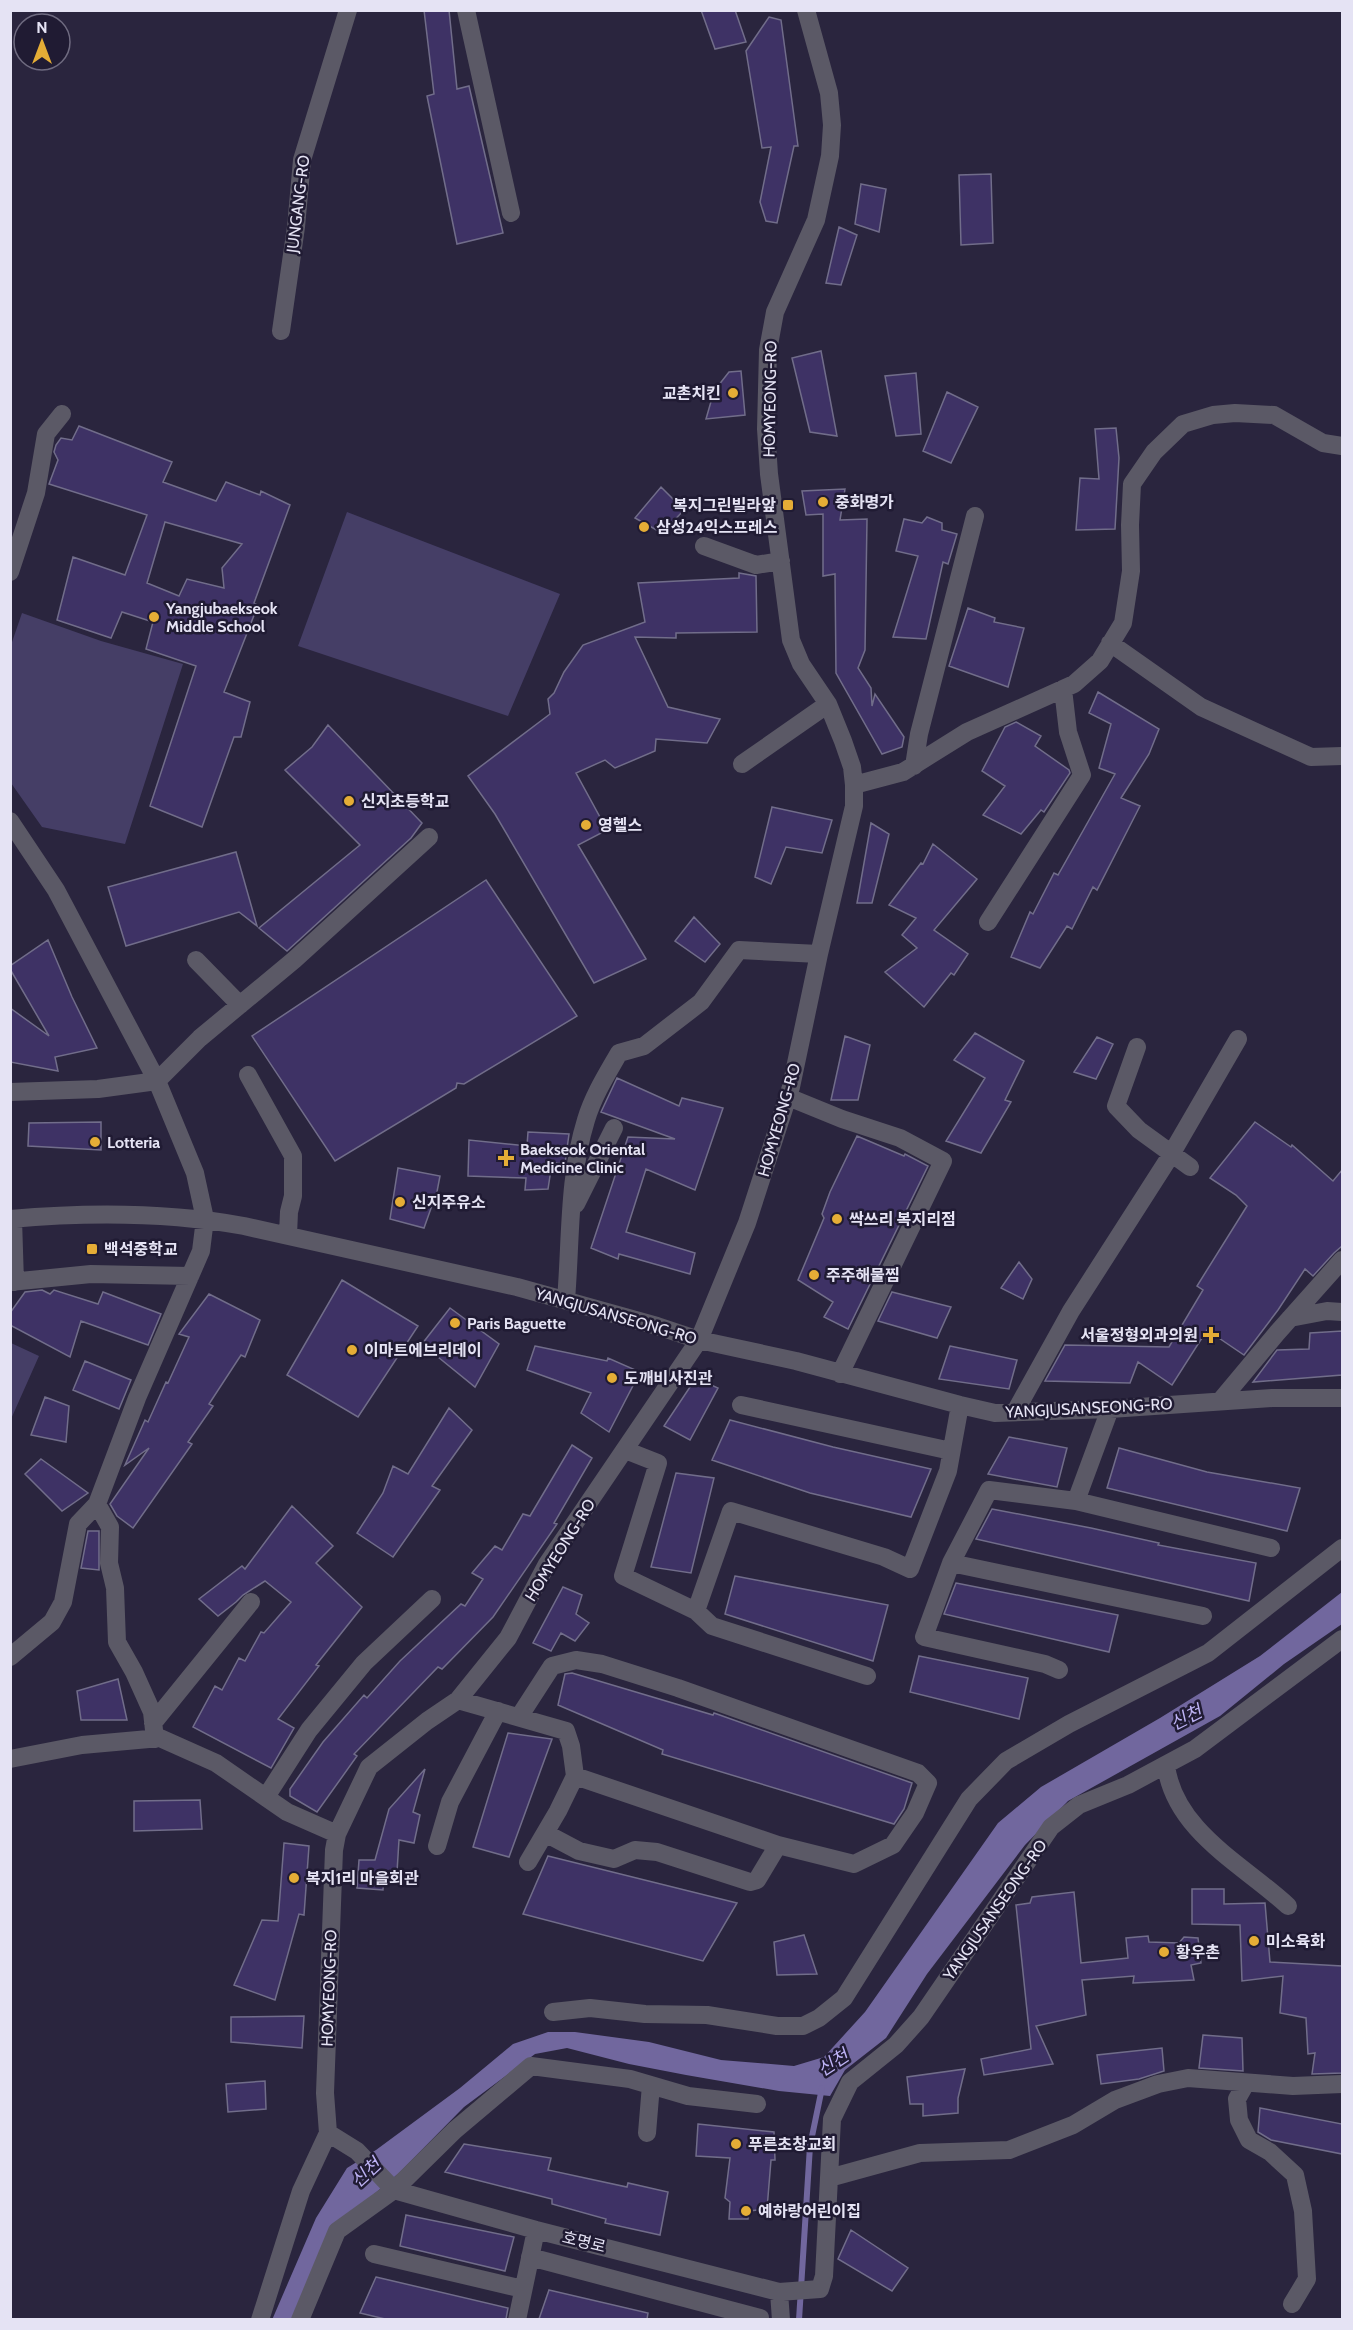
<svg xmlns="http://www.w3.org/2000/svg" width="1353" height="2330" font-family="Cabin,'Noto Sans KR',sans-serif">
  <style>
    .green { fill: #453e66 }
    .water { fill: #71679e }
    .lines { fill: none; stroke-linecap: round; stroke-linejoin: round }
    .stream { stroke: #71679e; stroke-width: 6 }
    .building { fill: #3e3265; stroke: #716d8a; stroke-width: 1.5; fill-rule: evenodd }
    .minor { stroke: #5b5966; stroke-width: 18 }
    .poi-dot { fill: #e5ad36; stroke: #201b33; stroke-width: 2 }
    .labels { text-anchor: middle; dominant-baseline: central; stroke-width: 5; stroke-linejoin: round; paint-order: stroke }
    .street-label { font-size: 16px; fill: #e5e3f4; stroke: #201b33 }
    .poi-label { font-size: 16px; font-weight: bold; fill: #e5e3f4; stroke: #201b33; text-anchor: start }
    .water-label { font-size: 18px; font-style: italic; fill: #beb3f5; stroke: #201b33 }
  </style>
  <rect width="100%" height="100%" fill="#2a253e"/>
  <!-- green -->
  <path class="green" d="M347,512l213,82 -52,122 -210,-70z
    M22,613l79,28 82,23 -58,180 -83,-17 -31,-44v-138z
    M11,1343l28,13 -28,63z"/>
  <!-- water -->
  <path class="water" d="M1342,1592v32l-58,40 -64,52 -152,85 -43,44 -98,129 -41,64 -41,32 -15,26 -51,-5 -93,-16 -57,-11 -62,-16 -32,6 -71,53 -65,66 -66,56 -37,90 -24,1 44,-102 31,-50 29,-18 84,-62 53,-44 35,-12h27l74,10 72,18 73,6 30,-9 41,-45 133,-189 43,-36 119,-69 100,-62z"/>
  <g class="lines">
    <!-- stream -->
    <path class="stream" d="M799,2320l11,-174 12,-58"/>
  </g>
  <!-- building -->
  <path class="building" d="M424,10h25l8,79 12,-3 34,147 -46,11 -30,-148 7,-2z
    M701,10h34l11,32 -31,7z
    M769,17l12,3 17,126h-4l-17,77 -11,-2 -6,-19 11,-55 -9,1 -16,-97z
    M991,174l2,69 -32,2 -2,-70z
    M861,184l25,5 -7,43 -24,-8z
    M839,227l18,8 -16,50 -15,-2z
    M821,351l16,85 -27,-4 -18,-74z
    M741,371l4,44 -39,4 8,-28 15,-19z
    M916,373l5,61 -25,2 -11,-60z
    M947,392l31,15 -27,56 -28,-12z
    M79,426l93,36 -9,20 53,19 10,-19 34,13 1,-4 29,14 -36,98 4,2 -34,87 26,10 -9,35h-7l-32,90 -52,-21 46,-140 -50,-17 7,-27 -31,-10 -11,26 -54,-18 16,-63 52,18 22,-60 -98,-31 9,-24 -4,-8 2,-7 5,-7 11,2zM165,522l77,22 -20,24 2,20 -37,-9 -8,17 -32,-13z
    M1116,428l3,30 -4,71 -39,1 4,-52 19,1 -4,-50z
    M661,487l23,23 -22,23 -27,-15z
    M845,489l-5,31 27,-1 -2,131 -7,18 13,20 1,18 3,-12 29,43 -2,10 -20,7 -46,-81 -1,-99 -12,2v-62l-17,1 -4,-24z
    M927,517l15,6v7l15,4 -9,30 -5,-2 -17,77 -33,-2 25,-81 -22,-5 8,-32 18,4z
    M739,573l17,3 1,56 -81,1v5l-41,-1 33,70 52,12 -13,24 -51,-4 -1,12 -40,17 -10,-8 -29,13 31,57 -29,15 68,114 -52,24 -99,-169 -27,-38 82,-62 -2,-15 6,-6 10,-21 19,-27 62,-23 -7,-39 101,-5z
    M968,608l27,10 -1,4 30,6 -16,59 -59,-21z
    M1098,692l61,37 -10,25 -28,44 19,8 -43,84 -4,-3 -21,42 -5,-3 -27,42 -29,-11 19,-45 3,2 21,-41 4,2 57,-101 -16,-6 12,-44 -22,-11z
    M1016,722l25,14 -6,10 34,24 1,3 -26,39 -3,-2 -20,24 -38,-19 22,-29 -23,-15 23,-44z
    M328,725l94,98 -11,15 -124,113 -28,-23 101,-83 -75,-75 27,-23z
    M772,807l60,13 -10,33 -36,-6 -15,37 -16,-7z
    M871,823l18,11 -17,69h-15z
    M933,844l44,35 -43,51 34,24 -14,21 -3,-2 -27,34 -39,-35 32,-24 -15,-13 14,-17 -27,-13 32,-42 2,1z
    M236,852l21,74 -18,-14 -113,34 -18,-59z
    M486,880l91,136 -113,68 -7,-1 -1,5 -121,73 -83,-125z
    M694,917l26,27 -15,18 -30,-21z
    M48,940l24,57 25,51 -42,9 3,14 -48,-9v-54l39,28 -39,-67v-3z
    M975,1033l49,28 -19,39 6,2 -30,51 -35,-12 39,-63 -31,-18z
    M845,1036l25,9 -12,55h-27z
    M1097,1037l16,7 -17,35 -22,-7z
    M617,1078l62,28 3,-8 41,10 -28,82 -49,-21 -20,63 69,21 -5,21 -71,-20 -1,5 -27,-11 37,-111 47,2 -74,-27z
    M101,1122v28l-73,-4 1,-23z
    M1255,1122l36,25 1,-2 41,36 9,-11v76l-8,7 -21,23 -8,-7 -27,41 -34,45 -37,-25 -35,55 -34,-23 -8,21 -85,-2 20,-36 104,2 34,-57 -6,-4 50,-80 -11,-11 -26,-17z
    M528,1132l41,2 -4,29h-13l-4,26 -23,1 1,-12 -58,-2 1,-36 58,6z
    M857,1136l47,20 1,-2 23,12 -80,163 -24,-12 9,-15 -35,-22 26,-62 -2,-4 8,-22z
    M398,1168l42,8 -4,21h-1l-11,31 -34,-9z
    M1019,1262l13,17 -9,20 -22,-11z
    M342,1280l76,46 -60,91 -71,-42z
    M42,1290l8,4 4,-4 44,14 5,-12 58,22 -13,31 -67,-24 -11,36 -60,-32v-12l15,-21z
    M892,1292l59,15 -14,31 -59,-17z
    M209,1294l51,26 -15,37 -4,-2 -32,49 4,2 -25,36 4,2 -59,84 -16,-12 -7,-12 39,-56 -24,17 20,-45 3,2 18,-40 2,1 21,-46 -10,-3z
    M450,1308l49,36 -24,43 -53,-43z
    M1342,1331v44l-89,7 24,-32 32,-1 1,-16z
    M535,1346l72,15 1,-3 32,14 -31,60 -28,-19 10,-20 -64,-23z
    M950,1346l67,14 -8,29 -70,-10z
    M85,1361l46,19 -12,29 -46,-19z
    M696,1378l22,10 -28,52 -26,-14z
    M45,1397l24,9 -3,36 -35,-7z
    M449,1408l23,22 -40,56 8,4 -47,67 -36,-24 26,-40 10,-27 15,8z
    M730,1420l103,27 98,22 -20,48 -101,-24 -98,-33z
    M1009,1437l58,11 -10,39 -69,-13z
    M572,1445l20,13 -38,65 3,1 -64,93 -51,52 -4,-2 -84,87 3,2 -40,56 -27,-16v-7l33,-47 41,-47 3,3 33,-37 61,-57 4,2 18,-27 -11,-6 23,-27 7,4 21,-36 7,2z
    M1119,1448l88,24 93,16 -13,43 -180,-43z
    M41,1459l47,34 -26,18 -37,-37z
    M676,1473l38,5 -23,95 -40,-6z
    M292,1506l41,40 -17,17 46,44 -46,58 3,1 -41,53 16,9 -23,40 -78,-41 22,-41 7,4 17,-32 6,3 16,-29 3,1 27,-31 -26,-21 -22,14 -7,7 -18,14 -19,-17 43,-33 3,3z
    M992,1509l99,19 68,15 -1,2 98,18 -7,38 -273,-62z
    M88,1531h11v39l-18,-2z
    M735,1576l153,29 -15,56 -148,-47z
    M956,1583l162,32 -9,37 -165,-38z
    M563,1587l19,8 -6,19 13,9 -14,18 -14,-8 -10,18 -18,-8z
    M919,1656l109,22 -9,41 -109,-27z
    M572,1673l141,42 1,-2 198,70 -8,26 -10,15 -232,-70 1,-4 -105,-45 7,-31z
    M118,1679l9,41h-46l-4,-29z
    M508,1733l44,6 -43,118 -36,-10z
    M425,1769l-12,43 7,3 -6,28 -15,-3 -2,32 -13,1 -1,17 -26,-2 2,-28h16l14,-51z
    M200,1800l2,29 -68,2v-30z
    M284,1843l25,3 -5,69 -5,-1 -24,86 -41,-15 28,-65 16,1z
    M548,1856l189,47 -34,58 -180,-47z
    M1192,1889h32v15l41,-1 5,59 72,4v107l-30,1 3,-21 -7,1 -2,-36 -26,-5 3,-37 -41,5 -2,-56 -48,-1z
    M1074,1892l7,71 47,-5 -2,-20 22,-2 1,6 30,1 5,-6 14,1 3,25 -10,2 3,15 -61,3 1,-7 -52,4 4,35 -50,11 17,38 -69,11 -3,-16 50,-10 -15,-144 14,-2 2,-6z
    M804,1935l13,39 -40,1 -3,-33z
    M304,2016l-2,32 -71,-6v-25z
    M1203,2035l39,3 1,33 -44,-3z
    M1162,2048l2,23 -25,8 -38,5 -4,-29z
    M965,2069l-7,29v15l-35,3v-12h-13l-3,-27z
    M265,2081l1,28 -38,3 -2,-28z
    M1260,2108l82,16v30l-71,-14 -13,-8z
    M698,2124l76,8 1,28h-4l-4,49 -18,2 -1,8h-19l1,-17 -5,-4 5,-40 -34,-2z
    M464,2144l87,14 -3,12 79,17 1,-4 40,9 -8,43 -55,-12 1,-4 -54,-15v-5l-107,-27z
    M406,2215l108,22 -9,34 -105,-25z
    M851,2230l57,38 -16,23 -54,-32z
    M376,2277l132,31 -2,11h-121l-25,-6z
    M549,2290l99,23 -1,6h-108z"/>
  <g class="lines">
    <!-- minor -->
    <path class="minor" d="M466,10l45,203
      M281,331l15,-104 6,-67 46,-150
      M704,546l52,19 25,-4
      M10,572l26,-79 10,-59 16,-20
      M1110,643l91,64 110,50 31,-1
      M742,764l86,-60
      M914,766l5,-32 56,-218
      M854,785l49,-13 64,-40 107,-48 26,-23 23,-38 8,-52 -1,-46 2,-41 22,-32 29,-28 30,-9 22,-2 39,2 49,28 19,3
      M10,821l46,69 101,191 38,92 10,46 -4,32 -64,147 -40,106 -19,20 -15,78 -11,20 -42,35
      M988,922l94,-147 -14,-43 -5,-43
      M196,960l44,45
      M1137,1047l-21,59 23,24 51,37
      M248,1075l45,81v40l-4,16 -1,23
      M10,1092l88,-3 59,-8 43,-43 94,-78 135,-123
      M788,1097l54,22 58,19 43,23 -103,213
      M576,1204l38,-76
      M10,1219c79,-7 157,-7 234,7l273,61 140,39 42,14 97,21 164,44 35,8 115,-4 162,-11h70
      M13,1219l2,63
      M10,1282l81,-8 99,2
      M566,1300c5,-60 2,-122 20,-180 7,-24 21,-46 33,-67l25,-7 57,-44 38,-52 80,4
      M1290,1318l37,-7 15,1
      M1221,1400l56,-67 65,-73
      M741,1405l210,46
      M1015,1412l56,-101 98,-153 69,-119
      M625,1450l33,13 -35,113 73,35 35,-100 153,46 26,12 38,-98 12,-66
      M1076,1501l195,47
      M97,1504l13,23 -1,36 6,25 2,54 17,30 18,40 3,27
      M951,1563l252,53
      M696,1611l16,15 155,50
      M1059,1670l-14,-6 -121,-27 27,-74 38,-73 87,11 34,-92
      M458,1700l108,31 5,15 4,30 -17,35 -30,51
      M519,1717l33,-51 24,-6 26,4 76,24 240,85 10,10 -13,30 -22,32 -39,19 -76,-19 -203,-69
      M153,1723l98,-121
      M10,1759l72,-14 78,-7 56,25 71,49 50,22
      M1166,1765c8,66 78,100 122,141
      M266,1797l43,-67 55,-67 68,-64
      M545,1833l34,18 35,8 21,-9 22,2 93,30 7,-2 21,-35
      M437,1846l13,-44 48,-91
      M553,2012l37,-4 55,6 62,1 70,11h26l16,-8 25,-20 125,-199 37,-38 63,-37 139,-71 134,-105
      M1246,2083l-9,16 2,21 10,20 21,12 25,23 8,36 4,68 -15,25
      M328,2133l29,18 37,39 142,40 243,62 41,-3 4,-13 8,-157 18,-37 46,-37 25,-28 130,-190 28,-22 49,-20 67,-36 147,-110
      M647,2133l4,-48
      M829,2178l91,-25 89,-3 64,-25 42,-25 43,-16 30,-6 105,8 49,-2
      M374,2254l149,35
      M530,2257l230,61v2
      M779,2292l2,28
      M260,2320l41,-129 27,-58 -3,-40 9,-243 3,-16 32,-67 58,-46 31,-21 50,-62 39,-74 152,-224 48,-117 44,-136 28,-133 35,-148v-21l-2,-18 -9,-26 -15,-37 -27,-40 -10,-24 -22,-166 -3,-45 2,-79 7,-38 41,-92 14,-64 2,-31 -3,-32 -23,-83
      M300,2320l37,-89 57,-41 61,-60 76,-64 99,13 58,17 69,8
      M517,2320l19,-90"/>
  </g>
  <!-- markers -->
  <g class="poi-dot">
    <circle cx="733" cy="393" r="6"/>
    <circle cx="823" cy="502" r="6"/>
    <rect x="782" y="499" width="12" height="12" rx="3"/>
    <circle cx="644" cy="527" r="6"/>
    <circle cx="154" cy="617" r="6"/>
    <circle cx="349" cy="801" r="6"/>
    <circle cx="586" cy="825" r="6"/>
    <circle cx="95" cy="1142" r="6"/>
    <path d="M503 1149h6v6h6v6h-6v6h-6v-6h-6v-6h6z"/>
    <circle cx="400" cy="1202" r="6"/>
    <circle cx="837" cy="1219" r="6"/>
    <rect x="86" y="1243" width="12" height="12" rx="3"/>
    <circle cx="814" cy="1275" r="6"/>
    <circle cx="455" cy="1323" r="6"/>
    <path d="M1208 1326h6v6h6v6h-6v6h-6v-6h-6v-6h6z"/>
    <circle cx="352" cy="1350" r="6"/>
    <circle cx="612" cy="1378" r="6"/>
    <circle cx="294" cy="1878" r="6"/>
    <circle cx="1254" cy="1941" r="6"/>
    <circle cx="1164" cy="1952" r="6"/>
    <circle cx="736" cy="2144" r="6"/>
    <circle cx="746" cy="2211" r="6"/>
  </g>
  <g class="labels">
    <!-- street labels -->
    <g class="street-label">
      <text transform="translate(298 204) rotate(-83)">JUNGANG-RO</text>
      <text transform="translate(770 399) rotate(-89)">HOMYEONG-RO</text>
      <text transform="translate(779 1120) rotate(-74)">HOMYEONG-RO</text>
      <text transform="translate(616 1316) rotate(16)">YANGJUSANSEONG-RO</text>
      <text transform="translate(1089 1408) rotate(-3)">YANGJUSANSEONG-RO</text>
      <text transform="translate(560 1550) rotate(-58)">HOMYEONG-RO</text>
      <text transform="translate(995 1910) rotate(-55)">YANGJUSANSEONG-RO</text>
      <text transform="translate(329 1988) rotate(-88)">HOMYEONG-RO</text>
      <text transform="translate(584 2242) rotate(14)">호명로</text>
    </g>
    <!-- poi labels -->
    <g class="poi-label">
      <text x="721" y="393" text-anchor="end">교촌치킨</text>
      <text x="835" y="502">중화명가</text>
      <text x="776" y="505" text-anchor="end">복지그린빌라앞</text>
      <text x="656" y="527">삼성24익스프레스</text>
      <text x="166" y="608">Yangjubaekseok<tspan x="166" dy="18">Middle School</tspan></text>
      <text x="361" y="801">신지초등학교</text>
      <text x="598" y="825">영헬스</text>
      <text x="107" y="1142">Lotteria</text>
      <text x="520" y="1149">Baekseok Oriental<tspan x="520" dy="18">Medicine Clinic</tspan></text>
      <text x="412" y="1202">신지주유소</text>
      <text x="849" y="1219">싹쓰리 복지리점</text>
      <text x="104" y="1249">백석중학교</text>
      <text x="826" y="1275">주주해물찜</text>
      <text x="467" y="1323">Paris Baguette</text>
      <text x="1198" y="1335" text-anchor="end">서울정형외과의원</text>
      <text x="364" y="1350">이마트에브리데이</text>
      <text x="624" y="1378">도깨비사진관</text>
      <text x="306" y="1878">복지1리 마을회관</text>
      <text x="1266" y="1941">미소육화</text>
      <text x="1176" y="1952">황우촌</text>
      <text x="748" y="2144">푸른초창교회</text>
      <text x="758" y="2211">예하랑어린이집</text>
    </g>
    <!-- water labels -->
    <g class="water-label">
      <text transform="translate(1186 1718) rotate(-27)">신천</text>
      <text transform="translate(833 2063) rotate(-33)">신천</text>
      <text transform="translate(366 2173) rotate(-43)">신천</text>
    </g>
  </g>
  <!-- border -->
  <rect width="1353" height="2330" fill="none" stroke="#e5e3f4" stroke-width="24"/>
  <!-- north arrow -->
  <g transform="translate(42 42)"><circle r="28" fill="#201b33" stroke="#6f6b80" stroke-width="1.5"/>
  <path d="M0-4.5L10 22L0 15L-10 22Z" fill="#e5ad36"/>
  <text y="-9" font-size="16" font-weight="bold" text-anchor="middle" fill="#e5e3f4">N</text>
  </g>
</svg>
